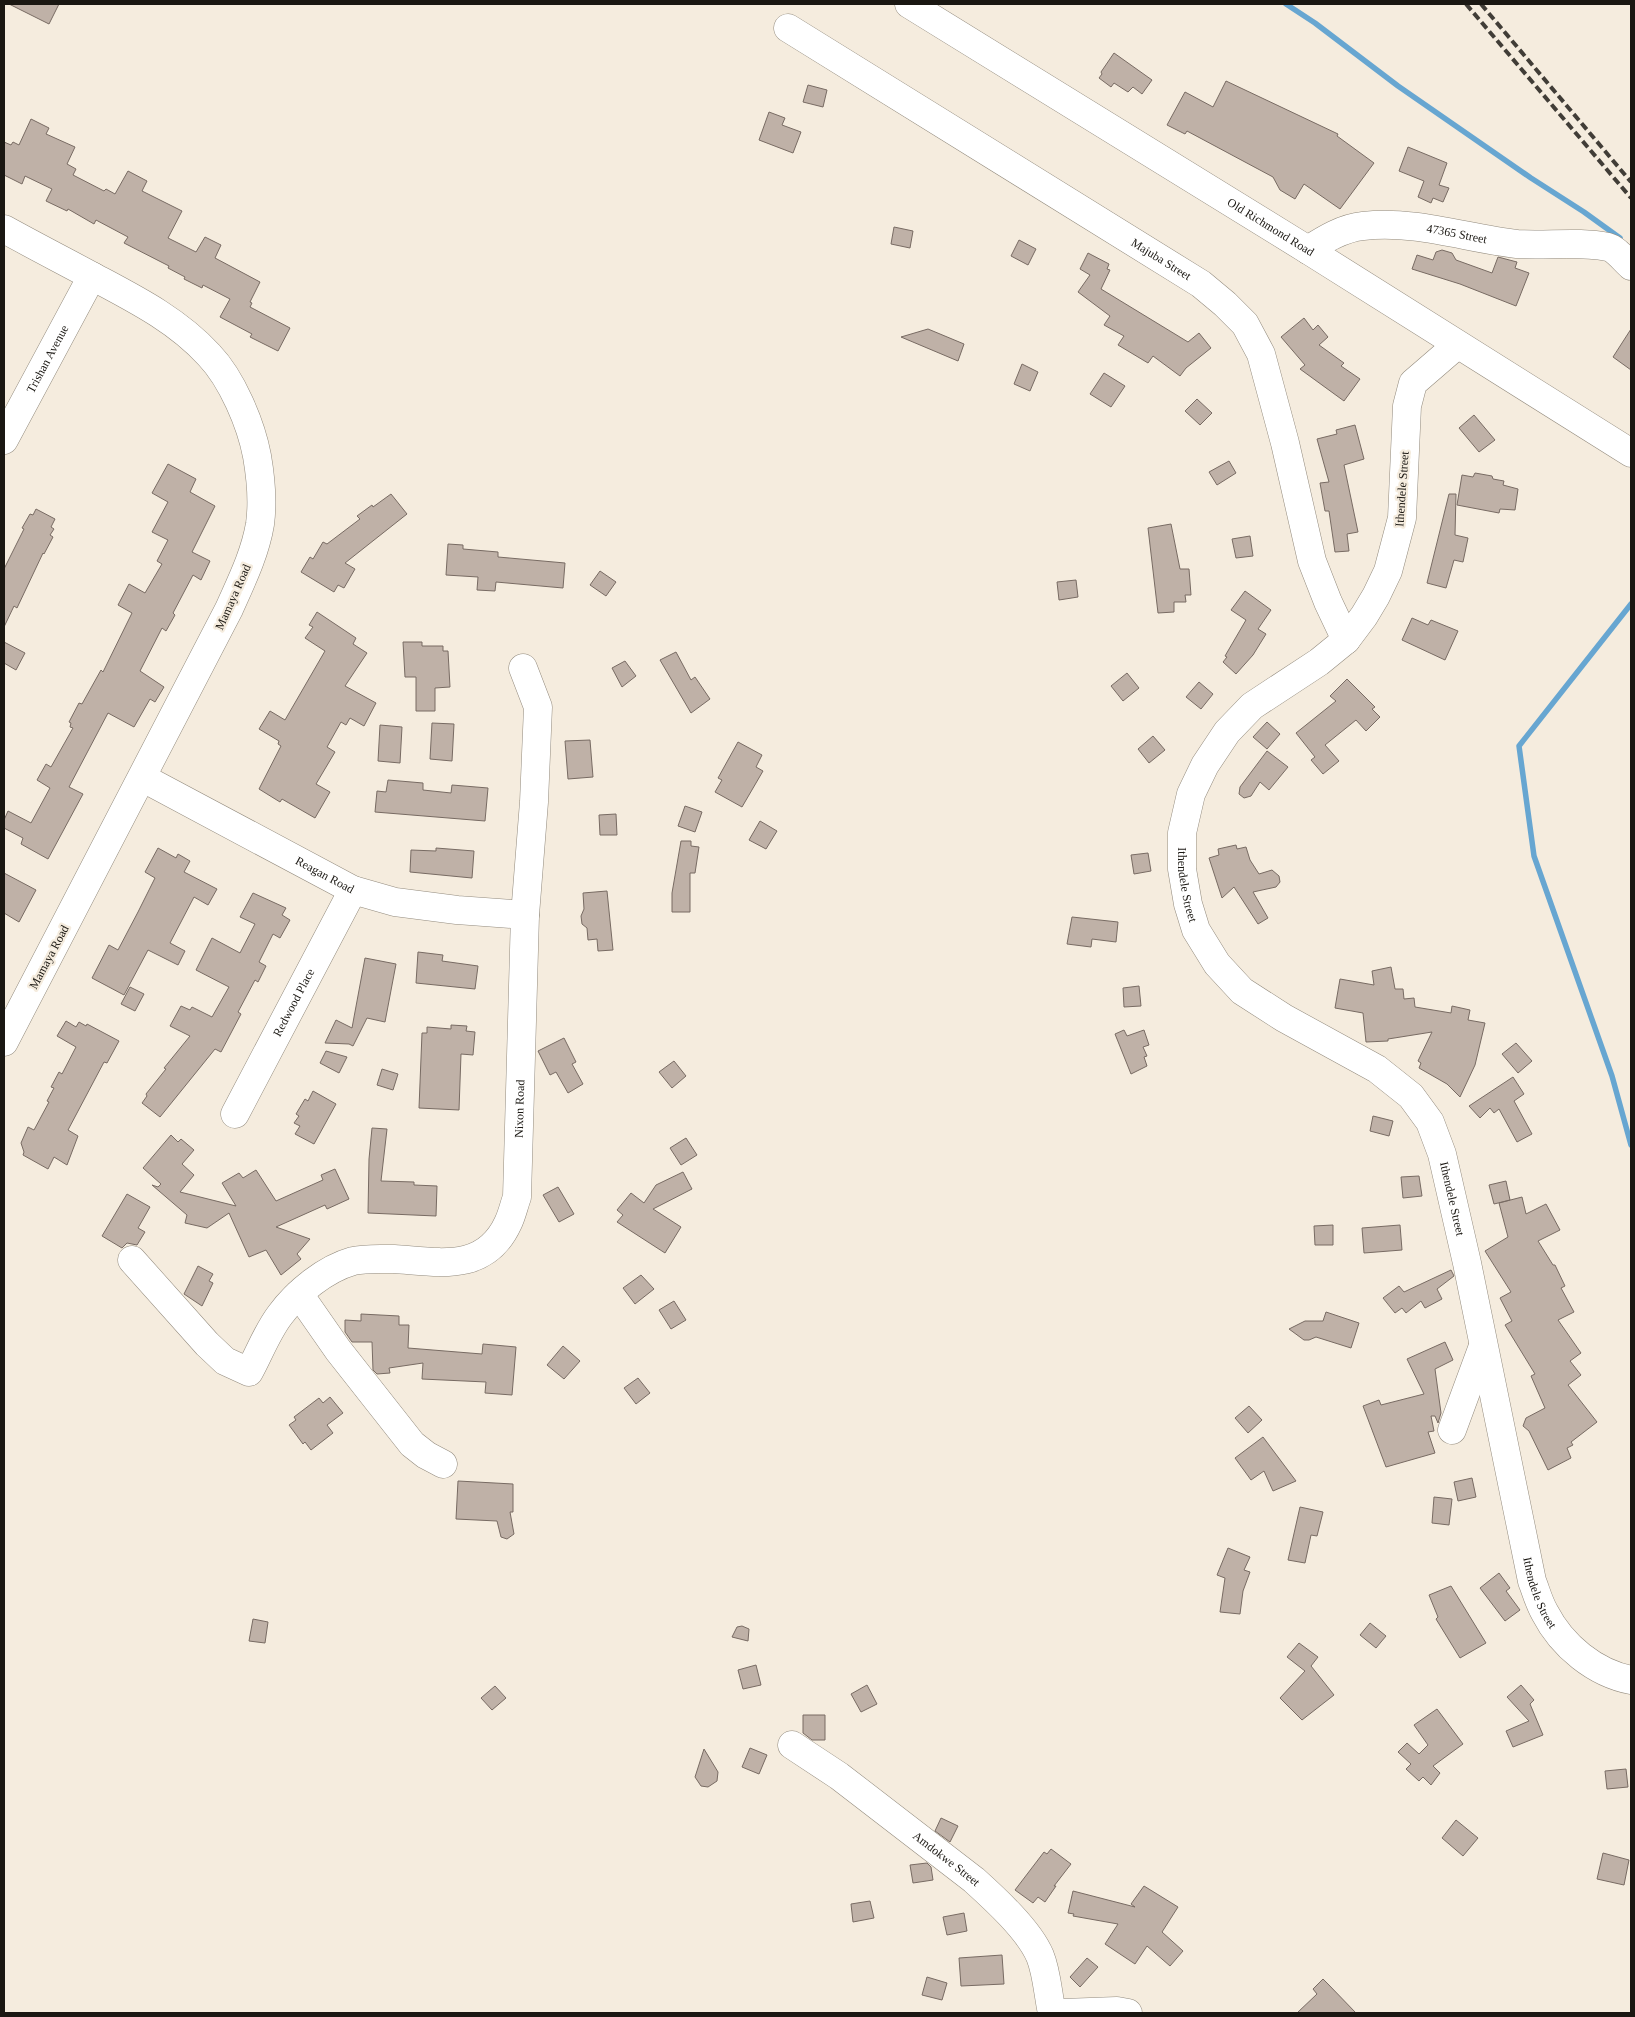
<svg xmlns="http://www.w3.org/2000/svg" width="1635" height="2017" font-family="'Times New Roman',serif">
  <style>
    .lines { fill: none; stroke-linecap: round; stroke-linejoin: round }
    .stream { stroke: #67a6d1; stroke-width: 5.5 }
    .building { fill: #bfb1a7; stroke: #786b63 }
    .minor-casing { stroke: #938b7e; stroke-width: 29 }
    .minor { stroke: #fff; stroke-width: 28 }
    .rail { stroke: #413d37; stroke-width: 4; stroke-dasharray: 8 4; stroke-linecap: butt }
    .labels { text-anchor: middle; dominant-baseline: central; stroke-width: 4.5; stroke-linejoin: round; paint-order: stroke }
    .street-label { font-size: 12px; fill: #1a1712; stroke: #f5ecde }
  </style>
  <rect width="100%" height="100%" fill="#f5ecde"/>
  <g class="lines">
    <!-- stream -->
    <path class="stream" d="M1286,4l29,19 83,63 133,92 53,34 36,26
      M1631,604l-112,142 15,110 78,220 19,69"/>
  </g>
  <!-- building -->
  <path class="building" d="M9,4h50l-10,20z
    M1114,53l38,27 -10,14 -9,-7 -5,5 -14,-9 -3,4 -12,-9 3,-4 -1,-2z
    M1226,81l112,53 -1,2 37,27 -34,46 -36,-25 -9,15 -15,-9 -7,-13 -86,-46 -2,3 -18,-9 18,-33 28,15z
    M808,85l19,5 -4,17 -20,-5z
    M769,112l16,6 -3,7 19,7 -8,21 -34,-13z
    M31,119l18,9 -3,6 29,13 -8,17 9,5 -3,6 31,16 2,-2 9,5 13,-23 19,10 -5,10 40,20 -14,27 28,14 9,-15 16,8 -6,13 45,24 -10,20 2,1 -2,4 40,21 -12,23 -28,-14 2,-3 -32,-17 10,-18 -27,-14 -1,3 -18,-9 1,-2 -17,-9 1,-2 -45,-23 4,-6 -32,-17 -2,4 -26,-15 -1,2 -21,-10 6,-12 -27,-13 -3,8 -18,-9v-33l7,3 2,-3 6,3z
    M1408,147l39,16 -8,22 10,3 -6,14 -10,-4 -2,5 -13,-6 6,-16 -25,-10z
    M894,227l19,4 -3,17 -19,-4z
    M1019,240l17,9 -8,16 -17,-9z
    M1442,250l10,3 4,7 36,13 6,-16 19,5 -2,6 14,5 -13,33 -56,-22 -48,-15 5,-14 16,5 3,-8z
    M1088,253l21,11 -2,5 3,1 -9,19 87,53 11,-9 12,15 -25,20 -6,8 -27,-20 -5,7 -30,-18 6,-9 -20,-11 6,-9 -32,-24 12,-17 -10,-6z
    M1304,318l9,12 5,-5 10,12 -9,8 25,18 -3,3 19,13 -16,22 -44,-32 5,-4 -24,-28z
    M928,329l36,15 -6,17 -57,-24z
    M1631,329v41l-18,-13z
    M1022,364l16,8 -8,19 -16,-7z
    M1104,373l21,13 -14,21 -21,-13z
    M1197,399l15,14 -12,12 -15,-14z
    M1474,415l21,25 -16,12 -20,-24z
    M1355,425l9,34 -20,6 14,67 -11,2 2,17 -14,1 -6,-41h-4l-5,-28 9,-1 -12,-43 20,-5 -1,-4z
    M1229,461l7,12 -19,12 -8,-13z
    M168,464l28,15 -6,13 25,14 -23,46 18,9 -9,19 -8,-5 -20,38 2,2 -9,16 -4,-3 -22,43 24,16 -9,15 -5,-3 -16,28 -26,-14 -39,74 14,7 -35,65 -27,-15 2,-6 -19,-10v-8l4,-9 23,12 19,-35 -13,-8 9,-16 5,3 22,-39 -3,-1 1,-4 -2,-1 10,-19 3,1 19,-34 2,2 29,-59 -14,-8 11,-21 16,9 17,-29 -5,-3 11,-21 -16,-8 16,-30 -16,-9z
    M1475,473l17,3 1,3 11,2 -1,4 15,4 -3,21 -15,-1 -1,4 -42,-8 5,-30 11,2z
    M391,494l16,20 -62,49 10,6 -11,19 -6,-3 -4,7 -33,-20 9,-15 3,2 10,-17 4,2 33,-25 -3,-3 15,-11 1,2z
    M1449,494h7l-1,41 13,3 -5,24 -9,-2 -8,28 -19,-5z
    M36,509l19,10 -4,8 3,2 -4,6 3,2 -9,17 -1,-1 -26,55 -3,-2 -10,21v-58l20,-40 -2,-1 8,-14 3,1z
    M1171,524l9,45h9l2,26h-6l1,7h-12v10l-16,1 -10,-85z
    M1250,536l3,20 -17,2 -4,-19z
    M448,544l15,1v4l35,3v5l67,6 -2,25 -67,-6 -1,9 -18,-1 1,-13 -32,-2z
    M600,571l16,11 -10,14 -16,-11z
    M1076,580l2,17 -19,3 -2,-18z
    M1245,591l26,19 -13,19 8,5 -13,21 -17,19 -13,-12 4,-5 -2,-1 21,-36 -15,-10z
    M317,612l39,26 -3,6 14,9 -22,33 31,17 -12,23 -14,-8 -4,7 -5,-3 -14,25 8,5 -19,32 14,8 -15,26 -33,-19 -2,3 -21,-13 22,-43 -3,-2 1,-3 -20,-12 11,-18 15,9 40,-69 -20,-13 8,-11 -4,-2z
    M1412,618l16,7 3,-5 27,11 -13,29 -43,-20z
    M4,642l21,11 -9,17 -12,-7z
    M403,642h19v4h21v5h5l2,36 -15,1v23h-19v-34h-11z
    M676,652l15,28 4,-3 15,22 -19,14 -31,-53z
    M625,661l11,15 -14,11 -10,-19z
    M1127,673l12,15 -16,13 -12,-15z
    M1347,679l28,28 -3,2 8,8 -14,14 -10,-11 -31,25 14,16 -16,13 -12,-14 4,-3 -19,-24 40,-32 -6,-5z
    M1199,682l14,12 -12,15 -15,-12z
    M1267,722l13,12 -13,15 -14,-12z
    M432,723l22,1 -2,37 -22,-2z
    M380,725l22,2 -2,36 -22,-2z
    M1153,736l12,14 -16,13 -11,-14z
    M590,740l3,37 -25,2 -3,-38z
    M738,742l24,13 -6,12 7,4 -21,36 -27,-15 7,-12 -4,-2z
    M1267,751l21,16 -19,23 -9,-8 -9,14 -7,2 -5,-4 1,-7z
    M388,780l35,3v7l28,3 1,-8 36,3 -3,33 -110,-9 2,-21 9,1z
    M685,806l17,6 -7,20 -17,-6z
    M616,814l1,21h-17l-1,-20z
    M760,821l17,10 -11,18 -17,-9z
    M681,841h10v5l8,1 -4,26h-5v39h-18v-19z
    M1236,845l1,4 9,-2 4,13 9,14 13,-4 7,6 1,6 -4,5 -23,5 15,26 -10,6 -24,-37 -12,11 -13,-40 10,-3 -1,-6z
    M158,848l18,10 2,-4 12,7 -6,11 33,17 -9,16 -14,-8 -24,46 15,8 -7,14 -30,-15 -24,45 -32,-17 17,-33 9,5 20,-38 17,-34 -10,-6z
    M436,848l38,3 -2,27 -62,-6 1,-22 25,1z
    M1148,853l3,18 -17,3 -3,-19z
    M4,873l32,17 -17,32 -15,-9z
    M607,891l6,59 -15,1 -1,-12 -9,1 -1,-12 -5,-4 -1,-8 3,-7 -1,-16z
    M253,893l33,15 -4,7 8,5 -10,18 -7,-4 -14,28 7,4 -8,16 -3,-2 -17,32 3,2 -20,38 -6,-3 -55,68 -18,-14 5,-7 -1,-2 20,-25 -2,-1 26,-32 -20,-10 11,-20 9,4 2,-3 20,10 17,-30 -33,-17 16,-32 28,15 15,-29 -15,-7z
    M1072,917l46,5 -2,20 -24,-3 -1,8 -24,-3z
    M418,952l25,3 -1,6 36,5 -3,23 -59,-6z
    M365,958l31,6 -11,58 -18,-4 -14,28 -4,-2 -24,-1 11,-23 16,8z
    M1391,967l4,22h8l1,10 10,-1 1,9 36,6 1,-7 18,4 -2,10 17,3 -10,42 -15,32 -13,-13 -28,-16 2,-5 -3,-2 14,-29 -44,7v2l-22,1 -3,-29 -28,-5 5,-29 34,6 -2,-14z
    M1139,986l2,20 -17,1 -1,-19z
    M130,987l14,7 -9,17 -14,-7z
    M66,1021l10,6 3,-5 7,4 1,-2 32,17 -12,22 -3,-1 -36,68 10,6 -11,29 -13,-8 -6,12 -25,-14 1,-3 -3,-9 7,-16 6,3 15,-28 -2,-1 7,-13 -3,-1 8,-15 3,2 14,-27 -19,-11z
    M451,1025l16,1 -1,5 9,1 -2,23 -12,-1 -2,56 -40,-2 3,-75h5v-6l24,2z
    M1124,1030l3,6 17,-6 5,15 -6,2 4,9 -3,1 3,9 -16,8 -16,-40z
    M564,1038l12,24 -4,2 11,20 -15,9 -12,-21 -6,3 -12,-24z
    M1516,1043l16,18 -14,12 -16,-19z
    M326,1051l21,6 -8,16 -19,-10z
    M674,1061l12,15 -14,12 -13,-16z
    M382,1069l16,5 -5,16 -16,-5z
    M1513,1077l11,17 -10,7 18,33 -15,8 -18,-33 -5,4 -4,-5 -10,10 -11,-12z
    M313,1091l23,13 -22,40 -19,-10 5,-8 -6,-3 5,-7 -3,-2 9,-15 3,2z
    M1373,1116l20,5 -4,15 -19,-5z
    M372,1128l15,1 -6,52 33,1v3l23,1 -1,30 -68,-3 1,-54z
    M171,1135l7,7 3,-3 13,11 -12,14 12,11 -14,17 56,14 -14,-23 17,-10 4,5 13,-8 20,31 47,-21 -2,-5 14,-6 14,30 -22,10 -2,-4 -49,22 34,12 -13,15 4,5 -20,16 -15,-25 -17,7 -20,-44 -22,15 -22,-5 2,-8 -35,-30 6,2 3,-3 -18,-16z
    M686,1138l11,17 -16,10 -11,-17z
    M683,1172l9,17 -39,20 28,18 -16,26 -48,-31 6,-7 -6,-5 14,-17 13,10 12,-18z
    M1419,1176l3,20 -19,2 -2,-21z
    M1506,1181l4,19 -16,4 -5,-19z
    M558,1187l16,27 -15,8 -16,-27z
    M127,1194l23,13 -12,21 7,4 -8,13 -10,-2 -5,5 -20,-12z
    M1522,1197l4,17 20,-10 14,26 -22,11 15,24h2l10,21 -4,2 13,24 -16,8 23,33 -11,8 11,14 -13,10 29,37 -26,20 2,3 -6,3 4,10 -23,12 -19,-39 -6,-5 3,-8 19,-10 -14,-32 4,-2 -30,-49 7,-4 -12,-23 11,-6 -26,-41 23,-14 -9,-34z
    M1333,1225v20h-18l-1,-19z
    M1400,1225l2,25 -38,3 -2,-25z
    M198,1266l15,8 -4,7 4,2 -11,23 -18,-12z
    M1451,1270l3,6 -17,13 5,10 -17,9 -4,-7 -15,12 -4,-5 -7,5 -12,-15 16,-12 5,6z
    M641,1275l13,14 -19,15 -12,-16z
    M674,1301l12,19 -15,9 -12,-19z
    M1326,1312l33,11 -8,25 -35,-11 -7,3h-5l-15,-11 16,-8h18z
    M361,1314l38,2v9h10l-1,23 74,6 1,-10 33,3 -4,48 -27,-2 1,-11 -64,-3 1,-16 -34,5 1,5 -13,1 -4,-4 -1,-28h-20l-7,-10v-12l16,1z
    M1445,1342l8,18 -18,9 6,44 -3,10 -3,-7h-4l3,15 -6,1 7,21 -49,14 -23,-61 16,-6 2,5 43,-11 -17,-35z
    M563,1346l17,15 -16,18 -17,-14z
    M638,1378l12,15 -14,11 -12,-16z
    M330,1397l13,16 -16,12 6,8 -22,17 -6,-8 -2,2 -14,-19 7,-5 -2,-3 25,-19 4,5z
    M1249,1406l13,14 -14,13 -13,-15z
    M1263,1437l33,44 -23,10 -9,-20 -13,9 -16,-22z
    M1472,1478l4,19 -18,4 -4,-19z
    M458,1481l55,3v28h-3l4,22 -7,5 -6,-2 -4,-16 -41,-2z
    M1434,1497l18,2 -3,26 -17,-2z
    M1300,1507l23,5 -6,24 -6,-1 -6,28 -17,-3z
    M1228,1548l22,9 -6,13 6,2 -7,19 -3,23 -20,-2 5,-34 -8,-3z
    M1499,1573l11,15 -4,3 14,19 -15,11 -25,-33z
    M1451,1586l35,57 -26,15 -24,-39 2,-2 -9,-22z
    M253,1619l15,3 -3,21 -16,-2z
    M1370,1623l16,13 -10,12 -16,-13z
    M742,1626l7,3 -1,12 -16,-4 5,-10z
    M1299,1643l19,14 -7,9 23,29 -32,25 -22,-22 25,-27 -18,-14z
    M756,1665l5,20 -18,4 -5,-19z
    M867,1685l10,19 -16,8 -10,-18z
    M1521,1685l13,15 -4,4 13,31 -30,12 -7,-16 23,-10 -22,-24z
    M495,1686l11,12 -14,12 -11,-12z
    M1437,1709l26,35 -30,22 7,7 -9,12 -8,-8 -4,4 -13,-12 5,-5 -13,-12 9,-9 12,11 9,-9 -14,-20z
    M803,1715h22v25h-13l-9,-7z
    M750,1748l17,7 -8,19 -17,-7z
    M704,1749l14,23 -1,9 -9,6 -7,-1 -6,-9z
    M1626,1769l2,18 -21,2 -2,-18z
    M941,1818l17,8 -8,16 -15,-11z
    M1456,1820l22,18 -15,18 -21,-18z
    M1051,1849l20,15 -17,22h2l-11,16 -7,-5 -5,6 -18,-13 29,-38 3,2z
    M1603,1853l26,7 -5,25 -27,-6z
    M927,1863l4,4 2,13 -20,3 -3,-18z
    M1144,1886l34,21 -16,25 21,19 -13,15 -23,-20 -12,18 -30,-20 13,-20 -45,-8 1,-2 -6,-1 5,-22 62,16 -4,-3z
    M870,1901l4,17 -21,4 -2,-18z
    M964,1913l3,18 -20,4 -4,-18z
    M1002,1955l2,29 -43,2 -2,-28z
    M1087,1958l11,9 -18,20 -10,-10z
    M927,1977l20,6 -5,17 -20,-5z
    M1323,1979l5,5 28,29h-59l20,-19 -4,-5z"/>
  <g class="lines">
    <!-- minor casing -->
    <g class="minor-casing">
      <g id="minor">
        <path id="s1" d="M909,4l399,246 323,203"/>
        <path id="s2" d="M788,28l413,256 24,20 20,20 16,30 24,89 27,118 16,41 18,38"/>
        <path d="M4,229c29,16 58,31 86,46 43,23 86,44 119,80 23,24 42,69 48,101 4,23 6,46 3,68 -5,30 -19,58 -31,85l-225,433"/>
        <path id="s3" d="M1308,250c17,-11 35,-22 55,-24 53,-6 102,12 154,18 31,2 61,-3 91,3 8,2 17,14 23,19"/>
        <path id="s4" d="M1457,345l-44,38 -6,23 -5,112 -14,53 -12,25 -12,20 -18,24 -27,22 -67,44 -25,26 -22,33 -14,29 -9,39v36l6,35 8,26 21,34 25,27 42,27 93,51 34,27 19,26 12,32 25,109 65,318c4,10 7,22 13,32 17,33 50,60 86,67"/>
        <path id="s5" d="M4,440l88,-164"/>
        <path id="s6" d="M143,778l210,112 42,12 62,8 68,5"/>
        <path id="s7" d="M235,1114l118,-224"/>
        <path id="s8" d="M132,1260l75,84 18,17 24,11c10,-18 18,-40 31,-57 17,-23 45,-46 73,-54 12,-3 28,-2 41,-2 45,3 91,14 114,-36 4,-8 6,-18 9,-26l8,-282 9,-113 4,-95 -15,-39"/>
        <path d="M299,1294l39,56 74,94 14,11 17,9"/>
        <path d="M1452,1430l31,-84"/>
        <path id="s9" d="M792,1745l47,31 135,104c21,19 55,50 66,76 7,17 8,39 12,57"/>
        <path d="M1063,2013l54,-2 11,2"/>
      </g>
    </g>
    <!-- minor -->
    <use href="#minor" class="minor"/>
    <!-- rail -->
    <path class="rail" d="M1466,4l165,194
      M1481,4l150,178"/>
  </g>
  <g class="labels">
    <!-- street labels -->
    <g class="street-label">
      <text stroke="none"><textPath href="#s1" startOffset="425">Old Richmond Road</textPath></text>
      <text stroke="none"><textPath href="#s3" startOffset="155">47365 Street</textPath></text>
      <text stroke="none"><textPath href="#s2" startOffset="439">Majuba Street</textPath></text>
      <text stroke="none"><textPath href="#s5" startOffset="92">Trishan Avenue</textPath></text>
      <text transform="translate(1402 489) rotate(-86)">Ithendele Street</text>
      <text transform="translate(233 597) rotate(-66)">Mamaya Road</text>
      <text stroke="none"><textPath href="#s6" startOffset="206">Reagan Road</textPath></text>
      <text stroke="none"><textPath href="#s4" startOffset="645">Ithendele Street</textPath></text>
      <text transform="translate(49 957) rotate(-62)">Mamaya Road</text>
      <text stroke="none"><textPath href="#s7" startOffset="126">Redwood Place</textPath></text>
      <text stroke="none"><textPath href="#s8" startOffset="608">Nixon Road</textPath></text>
      <text stroke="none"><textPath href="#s4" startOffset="1080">Ithendele Street</textPath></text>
      <text stroke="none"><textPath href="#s4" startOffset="1484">Ithendele Street</textPath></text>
      <text stroke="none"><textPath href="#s9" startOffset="192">Amdokwe Street</textPath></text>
    </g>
  </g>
  <!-- border -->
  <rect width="1635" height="2017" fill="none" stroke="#1a1712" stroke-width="10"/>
</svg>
